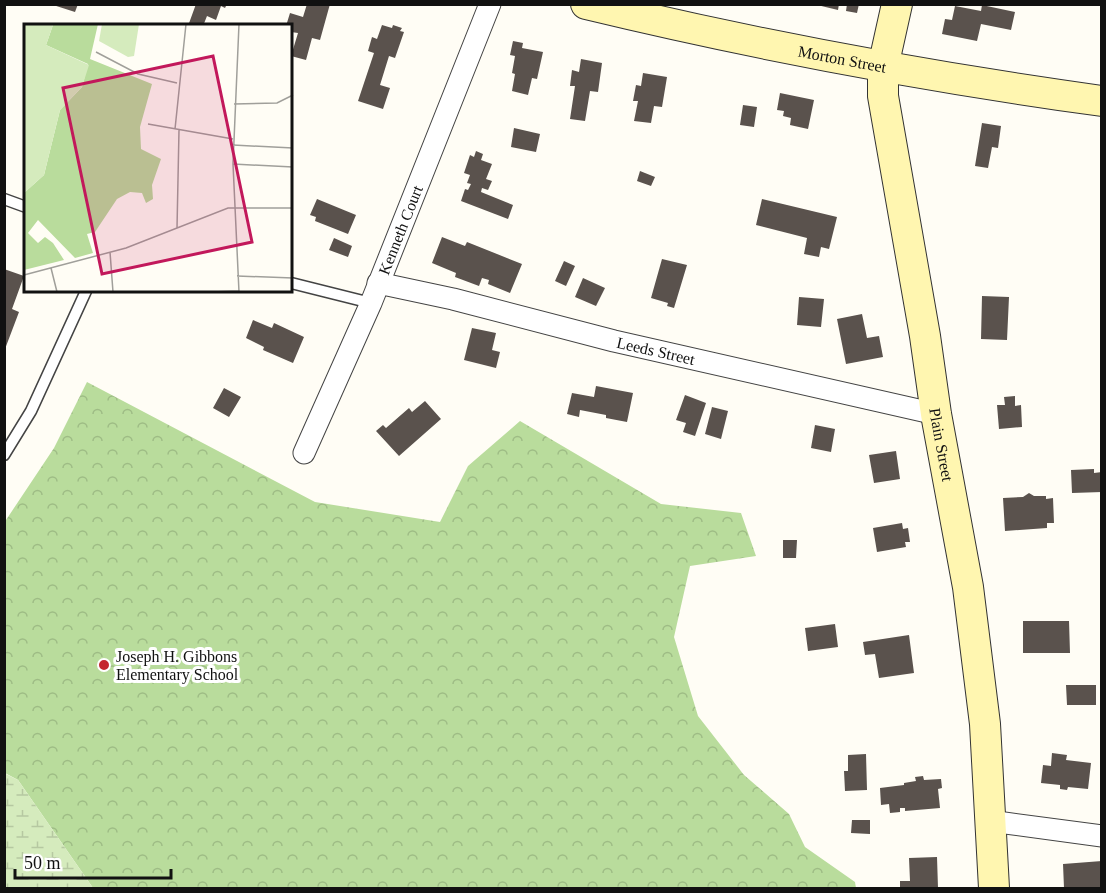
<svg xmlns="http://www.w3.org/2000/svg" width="1106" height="893" font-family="'Times New Roman',serif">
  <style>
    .forest { fill: url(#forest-crowns) }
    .wetland { fill: url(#wetland-marsh) }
    .building { fill: #5a524d }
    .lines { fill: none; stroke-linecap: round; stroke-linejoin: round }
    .lane-casing { stroke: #444; stroke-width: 13 }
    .street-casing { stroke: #444; stroke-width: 23 }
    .secondary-casing { stroke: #333; stroke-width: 32 }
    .lane { stroke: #fff; stroke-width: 10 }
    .street { stroke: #fff; stroke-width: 21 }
    .secondary { stroke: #fff6b0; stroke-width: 30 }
    .poi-dot { fill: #c4262e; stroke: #fff; stroke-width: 2 }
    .labels { text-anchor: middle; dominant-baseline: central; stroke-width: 6; stroke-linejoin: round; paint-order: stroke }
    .street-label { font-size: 16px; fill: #111; stroke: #fff }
    .poi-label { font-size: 16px; fill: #111; stroke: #fff; text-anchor: start }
    .inset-road { fill: none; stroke: #a09f9a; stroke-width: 1.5 }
    .view { fill: #c2185b; fill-opacity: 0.15; stroke: #c2185b; stroke-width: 3 }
    .inset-edge { fill: none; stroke: #111; stroke-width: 3 }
  </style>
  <defs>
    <pattern id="forest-crowns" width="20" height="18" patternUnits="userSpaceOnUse" patternTransform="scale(1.5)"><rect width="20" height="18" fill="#b9dc9c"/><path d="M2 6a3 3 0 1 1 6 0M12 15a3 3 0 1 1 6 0" fill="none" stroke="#9ebc85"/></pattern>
    <pattern id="wetland-marsh" width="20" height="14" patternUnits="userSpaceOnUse" patternTransform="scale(1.5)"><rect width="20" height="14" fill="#d5ebbd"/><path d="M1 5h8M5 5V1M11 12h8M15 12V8" fill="none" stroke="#b6c8a1"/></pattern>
  </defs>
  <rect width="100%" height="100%" fill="#fffdf5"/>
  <!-- forest -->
  <path class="forest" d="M87,382l228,120 125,20 28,-56 52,-45 141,83 80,9 15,43 -66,10 -16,71 24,79 46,59 45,39 16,33 50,35 1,6h-763l-75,-108 -13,-7 -1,-250 50,-75z"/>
  <!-- wetland -->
  <path class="wetland" d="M4,773l14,7 75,108h-88z"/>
  <!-- building -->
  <path class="building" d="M50,4h28l-3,8z
    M196,4h31l-2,4 -4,-2 -5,14 -9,-4 -4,10h-15z
    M307,4h23l-10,36 -8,-2 -6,22 -15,-4 7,-23 -7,-1v-6h-5l4,-13 13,4z
    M813,4h26l-1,6z
    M847,4h12l-2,9 -11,-2z
    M982,5l33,7 -4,18 -30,-6 -4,17 -35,-7 3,-15 7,1 3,-14 26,5z
    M382,25l10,3 1,-3 9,3 -2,3 4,1 -9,26 -6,-2 -9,29 10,3 -7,21 -25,-8 16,-48 -6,-2 4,-14 5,2z
    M513,41l10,2 -1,5 21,4 -6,27 -5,-1 -4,17 -16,-4 3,-17 -3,-1 3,-17 -5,-1z
    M581,59l21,4 -4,29 -8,-1 -5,30 -15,-2 5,-33h-5l2,-16 7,2z
    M643,73l24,4 -5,30 -8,-1 -3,17 -17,-2 4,-20h-5l3,-16 5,1z
    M780,93l34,7 -6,29 -18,-4 1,-7 -8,-2 1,-5 -7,-1z
    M743,105l14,2 -3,20 -14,-2z
    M982,123l19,3 -3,22 -6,-1 -4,21 -13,-2z
    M514,128l26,6 -4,18 -25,-5z
    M476,151l7,3 -2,6 11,4 -6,15 6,2 -4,9 -6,-2 -1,4 32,13 -5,14 -47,-18 4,-12 3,1 3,-6 -4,-1 3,-8 -6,-2 6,-18 4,2z
    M640,171l15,6 -4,9 -14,-5z
    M317,199l39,16 -8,19 -33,-13 1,-4 -6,-2z
    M762,199l75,18 -8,32 -8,-2 -2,10 -15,-3 3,-16 -51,-13z
    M442,237l23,9 2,-4 55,22 -12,29 -22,-9 1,-4 -7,-2 -3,8 -24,-9 1,-4 -24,-10z
    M334,238l18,8 -4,11 -19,-7z
    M662,259l25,6 -13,43 -7,-2 1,-3 -17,-5z
    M564,261l11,5 -9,20 -11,-5z
    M4,269l20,7 -12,33 7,3 -14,37z
    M583,278l22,10 -9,18 -21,-9z
    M982,296l27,1 -2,43 -26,-1z
    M799,297l25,2 -3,28 -24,-2z
    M862,314l5,24 12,-2 4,21 -37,7 -9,-45z
    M253,320l19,8 2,-5 30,14 -11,26 -30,-13 1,-3 -18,-9z
    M472,328l24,5 -4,17 8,2 -4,16 -32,-8z
    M596,386l37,7 -6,29 -21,-4v-3l-26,-5 -1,7 -12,-3 5,-21 22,4z
    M224,388l17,9 -12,20 -16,-9z
    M685,395l21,8 -11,33 -12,-4 3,-9 -10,-3z
    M1015,396v10l6,-1 1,22 -23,2 -2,-24h8l-1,-8z
    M425,401l16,18 -42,37 -23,-25 7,-6 3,3 23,-20 3,4z
    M712,407l16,4 -7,28 -16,-5z
    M815,425l20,4 -4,23 -20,-4z
    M896,451l4,28 -26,4 -5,-28z
    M1094,469v4l8,-1v20l-30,1 -1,-23z
    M1029,493l5,3h12v3l7,-1 1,25h-7v5l-42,3 -2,-33 20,-1z
    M902,523l1,6 5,-1 2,14h-5l1,5 -29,5 -4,-24z
    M783,540h14l-1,18h-13z
    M1023,621h46l1,32h-47z
    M835,624l3,23 -30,4 -3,-23z
    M909,635l5,38 -35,5 -4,-24 -10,1 -2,-13z
    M1066,685h30v20h-29z
    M1052,753l15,2 -1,5 25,3 -3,26 -20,-2 -1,3 -7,-1v-4l-19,-2 2,-18 8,1z
    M866,754l1,36 -22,1 -1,-20h4v-16z
    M923,776l1,4 17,-1 1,9 -4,1 2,19 -35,3v-3h-5v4l-10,1 -1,-9 -8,1 -1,-17 24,-3v-2l12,-2 -1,-4z
    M852,820h18v14l-19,-1z
    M937,857l1,31h-38v-7h10l-1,-23z
    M1102,861v27h-38l-1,-24z"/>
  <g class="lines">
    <!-- lane casing -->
    <g class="lane-casing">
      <path id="lane" d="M4,199l22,8
        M291,283l80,20
        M4,455l27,-44 55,-120"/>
    </g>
    <!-- street casing -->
    <g class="street-casing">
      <g id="street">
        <path id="s1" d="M378,283l75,16 161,42 322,73"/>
        <path id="s2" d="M304,453l67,-150 119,-299"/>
        <path d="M990,821l112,15"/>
      </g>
    </g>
    <!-- secondary casing -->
    <g class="secondary-casing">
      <g id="secondary">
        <path id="s3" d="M586,4c170,41 342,73 516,97"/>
        <path id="s4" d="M897,4l-14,63v29l42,240 11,78 32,173 17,137 9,164"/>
      </g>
    </g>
    <!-- lane -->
    <use href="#lane" class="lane"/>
    <!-- street -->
    <use href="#street" class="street"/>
    <!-- secondary -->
    <use href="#secondary" class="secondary"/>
  </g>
  <!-- markers -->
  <circle class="poi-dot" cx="104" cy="665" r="6"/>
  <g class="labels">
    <!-- street labels -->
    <g class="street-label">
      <text stroke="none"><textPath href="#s3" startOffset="262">Morton Street</textPath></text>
      <text stroke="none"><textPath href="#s2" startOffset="243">Kenneth Court</textPath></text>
      <text stroke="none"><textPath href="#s1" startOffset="286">Leeds Street</textPath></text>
      <text stroke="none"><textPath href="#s4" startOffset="447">Plain Street</textPath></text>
    </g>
    <!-- poi labels -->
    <g class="poi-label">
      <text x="116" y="656">Joseph H. Gibbons<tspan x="116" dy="18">Elementary School</tspan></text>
    </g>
  </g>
  <!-- overview -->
  <g transform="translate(24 24)">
    <rect width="268" height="268" fill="#fffdf5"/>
    <path d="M78,0h37l-5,32 -6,1 -29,-16z" fill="#d5ebbd"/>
    <path d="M23,0h51l-8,35 62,25 -12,43 1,22 20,10 -9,26 1,14 -7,4 -4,-10 -12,-1 -13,7 -22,33 -8,2 6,19 -18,5 -37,-38 -10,13 10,10 7,-6 8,6 11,17 -40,10v-77l20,-18 16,-65 22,-23 6,-23 -42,-19 7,-20z" fill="#b9dc9c"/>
    <path d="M0,0l29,1 -7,20 43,20 -7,22 -22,23 -16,65 -20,18z" fill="#d5ebbd"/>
    <path class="inset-road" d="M215,0l-6,140 6,128M72,28l42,22 39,9M210,80l43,-1 16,-8M124,100l85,15M151,105l11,-105M209,121l60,3M209,140l60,3M153,204l2,-98M86,228l3,40M27,244l6,24M0,251l102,-27 102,-40h65M213,252l56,2M187,268l28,-1"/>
    <path class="view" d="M189,32l39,186 -150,32 -39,-186z"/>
    <rect width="268" height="268" class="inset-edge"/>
  </g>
  <!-- border -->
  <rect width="1106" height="893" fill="none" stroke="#111111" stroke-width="12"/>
  <!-- scale -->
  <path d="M15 869v9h156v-9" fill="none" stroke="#111111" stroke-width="3"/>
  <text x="24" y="869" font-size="18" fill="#111111" stroke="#ffffff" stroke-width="4.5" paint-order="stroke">50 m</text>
</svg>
